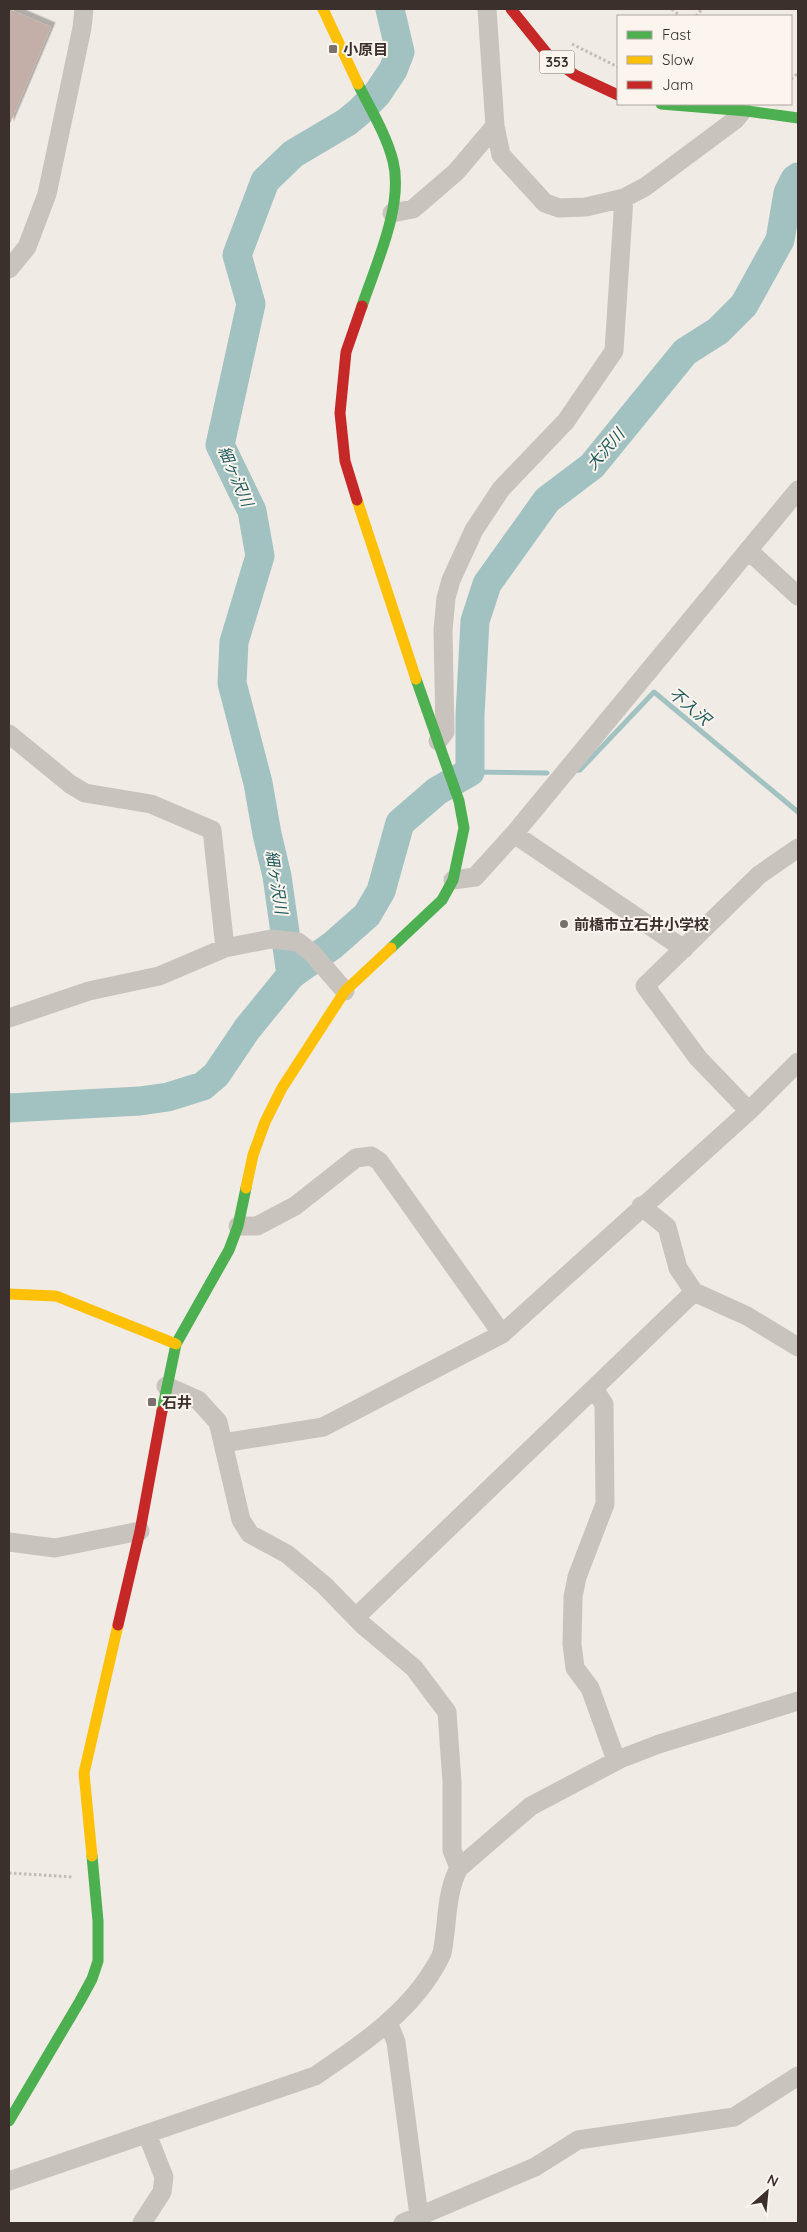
<svg xmlns="http://www.w3.org/2000/svg" width="807" height="2232" font-family="Quicksand,'Noto Sans JP',sans-serif">
  <style>
    .lines { fill: none; stroke-linecap: round; stroke-linejoin: round }
    .stream { stroke: #a1c2c1; stroke-width: 5 }
    .river { stroke: #a1c2c1; stroke-width: 29 }
    .building { fill: #c3afa7; filter: url(#shadow) }
    .path { stroke: #c2bbb6; stroke-width: 3; stroke-dasharray: 2.5 2.5; stroke-linecap: butt }
    .street { stroke: #c9c3be; stroke-width: 19 }
    .fast { stroke: #4caf50; stroke-width: 11 }
    .slow { stroke: #ffc107; stroke-width: 11 }
    .jam { stroke: #c62828; stroke-width: 11 }
    .poi-dot { fill: #7a716c; stroke: #fbf5ee; stroke-width: 2 }
    .labels { text-anchor: middle; dominant-baseline: central; stroke-width: 4; stroke-linejoin: round; paint-order: stroke }
    .shield { fill: #fbf5ee; stroke: #756b66; stroke-width: 1 }
    .shield-label { font-size: 14px; font-weight: bold; fill: #3b302b }
    .poi-label { font-size: 15px; font-weight: bold; fill: #3b302b; stroke: #fbf5ee; text-anchor: start }
    .water-label { font-size: 16px; font-style: italic; fill: #1f5a5e; stroke: #fbf5ee }
  </style>
  <defs>
    <filter id="shadow"><feDropShadow dx="4.5" dy="-4.5" stdDeviation="0" flood-color="#0004"/></filter>
  </defs>
  <rect width="100%" height="100%" fill="#f0ebe5"/>
  <g class="lines">
    <!-- stream -->
    <path class="stream" d="M573,771l7,-1 74,-78 144,120
      M470,772l77,1"/>
    <!-- river -->
    <path class="river" d="M291,975l-14,-99 -10,-42 -9,-51 -26,-100 2,-41 26,-86 -8,-45 -32,-66 31,-141 -14,-49 28,-74 28,-27 54,-32 12,-10 18,-18 16,-24 7,-18 -10,-43
      M9,1108l131,-7 28,-4 35,-11 13,-11 31,-46 44,-54 42,-30 34,-30 14,-24 19,-68 37,-32 33,-19v-57l5,-94 12,-37 60,-84 45,-34 93,-114 33,-21 26,-26 36,-65 8,-47 7,-14 3,-2"/>
  </g>
  <!-- building -->
  <path class="building" d="M9,9l42,18 -42,99z"/>
  <g class="lines">
    <!-- path -->
    <path class="path" d="M672,9l8,7
      M696,16l6,-7
      M572,44l46,23
      M791,79l7,-6
      M9,1873l64,4"/>
    <!-- street -->
    <path class="street" d="M487,9l8,117 6,29 44,48 14,5 27,-1 38,-9 21,-11 90,-67 8,-10
      M392,213l21,-4 43,-37 39,-46
      M9,269l18,-22 20,-53 35,-166 2,-19
      M748,550l50,46
      M9,734l61,50 15,9 66,11 61,26 13,118
      M438,741l7,-9 -2,-102 3,-32 5,-18 23,-50 27,-41 65,-68 48,-70 10,-153
      M514,834l170,115
      M453,880l22,-3 39,-43 284,-344
      M9,1018l80,-27 70,-15 66,-28 46,-9 27,3 14,11 33,38
      M749,1111l-51,-53 -53,-72 114,-111 39,-27
      M641,1206l26,21 11,41 16,24 53,24 51,31
      M238,1226h19l38,-20 61,-48 15,-2 8,5 123,173
      M166,1386l32,14 20,22 23,98 9,14 37,20 37,31 40,41 50,42 33,44 5,70v68l7,18
      M594,1389l10,15 1,100 -28,73 -4,20 -1,47 3,24 15,20 26,72
      M223,1443l100,-16 179,-93 247,-223 49,-49
      M9,1542l46,6 85,-17
      M356,1617l338,-325
      M388,2022l8,20 23,174 3,7
      M9,2181l306,-105c43,-29 91,-61 118,-106 3,-5 7,-11 9,-17 6,-28 3,-59 17,-85l72,-62 89,-47 39,-15 139,-43
      M142,2223l20,-31 2,-15 -17,-43
      M403,2223l132,-56 43,-27 156,-23 64,-41"/>
    <!-- fast -->
    <path class="fast" d="M358,84c12,24 28,50 35,77 11,44 -17,103 -31,145
      M661,104l86,7 51,7
      M391,948l51,-48 11,-20 11,-52 -5,-27 -43,-122
      M162,1411l14,-67 53,-94 9,-24 8,-38
      M9,2121l71,-120 12,-22 6,-18v-40l-6,-65"/>
    <!-- slow -->
    <path class="slow" d="M323,9l35,75
      M357,500l59,179
      M246,1188l7,-33 12,-33 17,-34 63,-97 46,-43
      M9,1294l47,2 120,48
      M92,1856l-8,-83 34,-148"/>
    <!-- jam -->
    <path class="jam" d="M511,9l38,47 26,19 43,20
      M357,500l-12,-39 -5,-48 6,-61 16,-46
      M118,1625l22,-94 22,-120"/>
  </g>
  <!-- markers -->
  <g class="poi-dot">
    <rect x="328" y="44" width="10" height="10" rx="2.5"/>
    <circle cx="564" cy="924" r="5"/>
    <rect x="147" y="1397" width="10" height="10" rx="2.5"/>
  </g>
  <g class="labels">
    <!-- shield labels -->
    <rect class="shield" x="539.5" y="50.5" width="35" height="23" rx="4"/>
    <g class="shield-label">
      <text x="557" y="62">353</text>
    </g>
    <!-- poi labels -->
    <g class="poi-label">
      <text x="343" y="49">小原目</text>
      <text x="574" y="924">前橋市立石井小学校</text>
      <text x="162" y="1402">石井</text>
    </g>
    <!-- water labels -->
    <g class="water-label">
      <text transform="translate(605 449) rotate(-49)">大沢川</text>
      <text transform="translate(236 476) rotate(67)">細ヶ沢川</text>
      <text transform="translate(690 706) rotate(40)">不入沢</text>
      <text transform="translate(277 882) rotate(81)">細ヶ沢川</text>
    </g>
  </g>
  <!-- border -->
  <rect width="807" height="2232" fill="none" stroke="#3b302b" stroke-width="20"/>
  <!-- legend -->
  <rect x="617" y="15" width="175" height="90" fill="#fbf5ee" stroke="#aea6a0"/>
  <rect x="627" y="31" width="25" height="8" fill="#4caf50" stroke="#aea6a0"/>
  <text x="662" y="40" font-size="15" fill="#3b302b">Fast</text>
  <rect x="627" y="56" width="25" height="8" fill="#ffc107" stroke="#aea6a0"/>
  <text x="662" y="65" font-size="15" fill="#3b302b">Slow</text>
  <rect x="627" y="81" width="25" height="8" fill="#c62828" stroke="#aea6a0"/>
  <text x="662" y="90" font-size="15" fill="#3b302b">Jam</text>
  <!-- north arrow -->
  <g transform="translate(767 2192) rotate(27)" stroke="#fbf5ee" stroke-width="4" paint-order="stroke">
  <path d="M0-4L9 19L0 12L-9 19Z" fill="#3b302b"/>
  <text y="-8" font-size="14" font-weight="bold" text-anchor="middle" fill="#3b302b">N</text>
  </g>
</svg>
